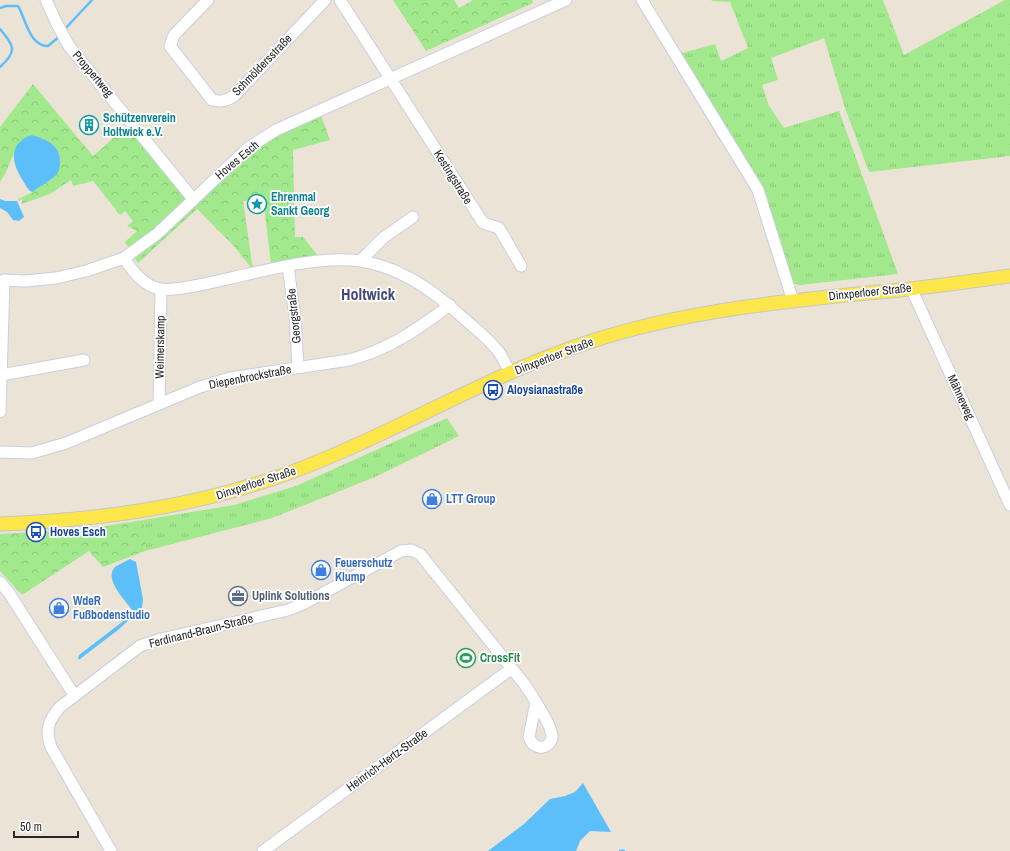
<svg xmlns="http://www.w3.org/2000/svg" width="1010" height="851" font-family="'Archivo Narrow',sans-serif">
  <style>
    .grass { fill: url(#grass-tufts) }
    .forest { fill: url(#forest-crowns) }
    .water { fill: #5dbff9 }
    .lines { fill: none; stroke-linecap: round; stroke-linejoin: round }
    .stream { stroke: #5dbff9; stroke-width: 2.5 }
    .minor-casing { stroke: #cbcde2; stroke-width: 13 }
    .major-casing { stroke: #c7c7c7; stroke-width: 15 }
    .minor { stroke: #fff; stroke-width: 11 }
    .major { stroke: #fde64a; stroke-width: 13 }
    .labels { text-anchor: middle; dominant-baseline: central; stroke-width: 3.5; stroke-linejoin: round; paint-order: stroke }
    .street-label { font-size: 12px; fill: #272727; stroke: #fff }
    .culture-label { font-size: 12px; font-weight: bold; fill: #0d838f; stroke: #fff; text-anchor: start }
    .transit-label { font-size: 12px; font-weight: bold; fill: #164399; stroke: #fff; text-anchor: start }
    .shop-label { font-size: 12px; font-weight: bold; fill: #366cbe; stroke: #fff; text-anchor: start }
    .service-label { font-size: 12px; font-weight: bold; fill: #4e5e75; stroke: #fff; text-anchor: start }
    .leisure-label { font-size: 12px; font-weight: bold; fill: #27864d; stroke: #fff; text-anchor: start }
    .district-label { font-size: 16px; font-weight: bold; fill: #44487a; stroke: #fff }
  </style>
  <defs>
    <pattern id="grass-tufts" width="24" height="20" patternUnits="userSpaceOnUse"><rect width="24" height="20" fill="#a2e88c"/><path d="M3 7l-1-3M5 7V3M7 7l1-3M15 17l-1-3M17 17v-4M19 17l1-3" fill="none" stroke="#8cc779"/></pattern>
    <pattern id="forest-crowns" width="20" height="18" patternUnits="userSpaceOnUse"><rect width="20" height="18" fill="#a2e88c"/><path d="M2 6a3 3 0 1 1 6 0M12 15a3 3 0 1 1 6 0" fill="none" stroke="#8cc779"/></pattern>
  </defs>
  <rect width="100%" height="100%" fill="#ebe4d6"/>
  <!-- grass -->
  <path class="grass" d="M711,0h172l21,55 101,-55h5v156l-141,16 -24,-64 -21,-70 -53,20 7,22 -16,5 7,21 15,22 55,-17 59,163 -98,11 -8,-2 -34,-99 -79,-130 36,-10 6,17 27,-13 -18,-46 -18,-1z
    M447,418l12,18 -84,41 -103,41 -127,33 2,-15 -4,-16 91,-15 62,-19z"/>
  <!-- forest -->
  <path class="forest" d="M393,0h61l5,8 14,-8h59l1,3 -107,48z
    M33,84l60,72 33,-29 62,71 27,-27 29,-24 74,-40 12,33 -37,10 2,87h8l16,20 -48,7 -8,-67 -20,4 10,69 -20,-25 -36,-36 -59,54 -13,-21 12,-11 -10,-5 6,-5 -8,-10 -5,4 -27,-34 -20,5 -2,-6 -21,14 -29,10 1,-2v-3l-3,2 -1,-2 15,-7 5,-5 15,-8 -36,-33 -12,28 -5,8v-55z
    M143,520l4,16 -2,15 -42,16 -14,-16 -67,44 -22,-24v-37l87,-5z"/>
  <!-- water -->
  <path class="water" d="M31,135c15,4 30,10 29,28 0,4 -1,9 -4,12 -6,7 -16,10 -23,17 -5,-1 -7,-7 -10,-11 -11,-18 -16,-36 8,-46z
    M0,199l5,2h12l7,16 -5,4 -6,-1 -6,-8 -7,-4z
    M130,559l6,3 7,37 -1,9 -24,22 -38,29h-2l1,-4 51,-39 3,-5c-7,-10 -30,-32 -18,-44 4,-3 10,-5 15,-8z
    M583,783l28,49 -21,-1 -10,10 -4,10h-88l36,-27 26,-25 15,-3 10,-4z"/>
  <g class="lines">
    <!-- stream -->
    <path class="stream" d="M0,8l6,-2h12c8,13 11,40 30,40l12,-10
      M0,29c14,17 18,22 0,38
      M64,30l28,-30
      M620,851h4"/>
    <!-- minor casing -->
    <g class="minor-casing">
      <path id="minor" d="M46,0l11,24 12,22 124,153
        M208,0l-34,35 -4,11 42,54c9,2 14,1 22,-4l91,-96
        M340,0l143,223 16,5 22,38
        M642,0l116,190 35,111
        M124,258c9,14 19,27 36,31 17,3 65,-10 84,-14 36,-8 79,-19 117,-14 38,6 72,29 100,55 12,11 27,22 37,35 5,6 8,15 12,21
        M360,261l23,-23 30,-21
        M288,266l7,52 3,49
        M911,288l99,217
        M1,375l83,-15
        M159,404l2,-115
        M0,412l4,-132 21,1 31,-3 30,-7 38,-13 33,-24 91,-86 28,-18 290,-130
        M0,452l32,1 34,-10 134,-56 30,-9 119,-18c39,-10 69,-31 101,-55
        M0,582l9,11 65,102
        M111,851l-60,-104c-6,-17 -3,-26 9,-40l80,-61 21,-7 127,-29 15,-6 98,-53 10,-1 9,4 105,131 11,17 -7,35c5,16 23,11 23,-1 -1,-12 -11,-24 -16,-34
        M263,851l248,-182"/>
    </g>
    <!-- major casing -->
    <g class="major-casing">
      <path id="major" d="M0,524c99,-4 196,-17 289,-51 103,-38 196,-97 300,-131 100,-33 206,-42 311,-52 37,-4 73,-9 110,-14"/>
    </g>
    <!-- minor -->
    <use href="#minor" class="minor"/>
    <!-- major -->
    <use href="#major" class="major"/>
  </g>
  <!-- icons -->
  <defs>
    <g id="building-ring" transform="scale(1)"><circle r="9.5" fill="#fff" stroke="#0f9aa8" stroke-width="1.5"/><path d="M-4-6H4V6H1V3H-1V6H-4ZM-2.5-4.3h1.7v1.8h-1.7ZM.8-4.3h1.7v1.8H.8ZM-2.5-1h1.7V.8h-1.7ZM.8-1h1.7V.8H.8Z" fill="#0f9aa8"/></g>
    <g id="sight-ring" transform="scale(1)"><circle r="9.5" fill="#fff" stroke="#0f9aa8" stroke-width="1.5"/><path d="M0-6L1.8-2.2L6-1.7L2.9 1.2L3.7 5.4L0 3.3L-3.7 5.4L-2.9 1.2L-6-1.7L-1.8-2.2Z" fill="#0f9aa8"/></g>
    <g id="bus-ring" transform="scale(1)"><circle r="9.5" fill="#fff" stroke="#1a4fb4" stroke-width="1.5"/><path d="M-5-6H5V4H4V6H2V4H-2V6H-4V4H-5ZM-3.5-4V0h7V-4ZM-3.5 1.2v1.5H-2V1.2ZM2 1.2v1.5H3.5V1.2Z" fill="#1a4fb4"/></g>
    <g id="shop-ring" transform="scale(1)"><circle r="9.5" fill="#fff" stroke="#3f7fe0" stroke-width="1.5"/><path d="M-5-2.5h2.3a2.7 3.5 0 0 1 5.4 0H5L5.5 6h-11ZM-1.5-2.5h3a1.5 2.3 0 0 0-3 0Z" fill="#3f7fe0"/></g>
    <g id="office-ring" transform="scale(1)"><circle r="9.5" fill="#fff" stroke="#5c6f8a" stroke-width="1.5"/><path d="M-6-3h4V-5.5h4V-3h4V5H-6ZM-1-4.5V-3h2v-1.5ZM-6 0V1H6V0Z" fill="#5c6f8a"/></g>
    <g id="stadium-ring" transform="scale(1)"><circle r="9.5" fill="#fff" stroke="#2e9e5b" stroke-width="1.5"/><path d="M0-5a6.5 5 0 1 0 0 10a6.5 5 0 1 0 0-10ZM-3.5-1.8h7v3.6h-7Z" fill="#2e9e5b"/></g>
  </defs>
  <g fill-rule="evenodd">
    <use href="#building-ring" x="89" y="125"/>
    <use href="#sight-ring" x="257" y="204"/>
    <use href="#bus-ring" x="493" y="390"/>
    <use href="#shop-ring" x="432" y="499"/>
    <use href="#bus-ring" x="36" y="532"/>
    <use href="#shop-ring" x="321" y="570"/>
    <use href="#office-ring" x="238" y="596"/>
    <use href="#shop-ring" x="59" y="608"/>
    <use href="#stadium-ring" x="466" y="658"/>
  </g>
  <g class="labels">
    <!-- street labels -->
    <g class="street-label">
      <text transform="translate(262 65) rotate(-46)">Schmöldersstraße</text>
      <text transform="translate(93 74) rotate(50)">Proppertweg</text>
      <text transform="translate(237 160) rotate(-40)">Hoves Esch</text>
      <text transform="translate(453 177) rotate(58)">Kestingstraße</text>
      <text transform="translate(870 292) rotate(-6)">Dinxperloer Straße</text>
      <text transform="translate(294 316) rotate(-96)">Georgstraße</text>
      <text transform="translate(160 347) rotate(-89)">Weimerskamp</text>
      <text transform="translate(554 356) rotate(-21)">Dinxperloer Straße</text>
      <text transform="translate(250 377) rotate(-11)">Diepenbrockstraße</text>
      <text transform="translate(961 397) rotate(65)">Mähneweg</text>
      <text transform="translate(256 483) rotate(-18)">Dinxperloer Straße</text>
      <text transform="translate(201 631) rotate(-14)">Ferdinand-Braun-Straße</text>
      <text transform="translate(387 760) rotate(-36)">Heinrich-Hertz-Straße</text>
    </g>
    <!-- culture labels -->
    <g class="culture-label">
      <text x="103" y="118">Schützenverein<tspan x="103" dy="14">Holtwick e.V.</tspan></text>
      <text x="271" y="197">Ehrenmal<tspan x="271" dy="14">Sankt Georg</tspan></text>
    </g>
    <!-- transit labels -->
    <g class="transit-label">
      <text x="507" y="390">Aloysianastraße</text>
      <text x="50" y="532">Hoves Esch</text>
    </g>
    <!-- shop labels -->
    <g class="shop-label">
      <text x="446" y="499">LTT Group</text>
      <text x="335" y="563">Feuerschutz<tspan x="335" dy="14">Klump</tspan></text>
      <text x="73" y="601">WdeR<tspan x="73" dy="14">Fußbodenstudio</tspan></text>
    </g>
    <!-- service labels -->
    <g class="service-label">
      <text x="252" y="596">Uplink Solutions</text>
    </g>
    <!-- leisure labels -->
    <g class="leisure-label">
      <text x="480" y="658">CrossFit</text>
    </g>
    <!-- district labels -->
    <g class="district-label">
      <text x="368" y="294">Holtwick</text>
    </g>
  </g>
  <!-- scale -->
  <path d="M14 831v6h64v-6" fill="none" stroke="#272727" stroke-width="2"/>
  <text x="20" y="831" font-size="12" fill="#272727" stroke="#ffffff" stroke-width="3" paint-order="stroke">50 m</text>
</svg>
